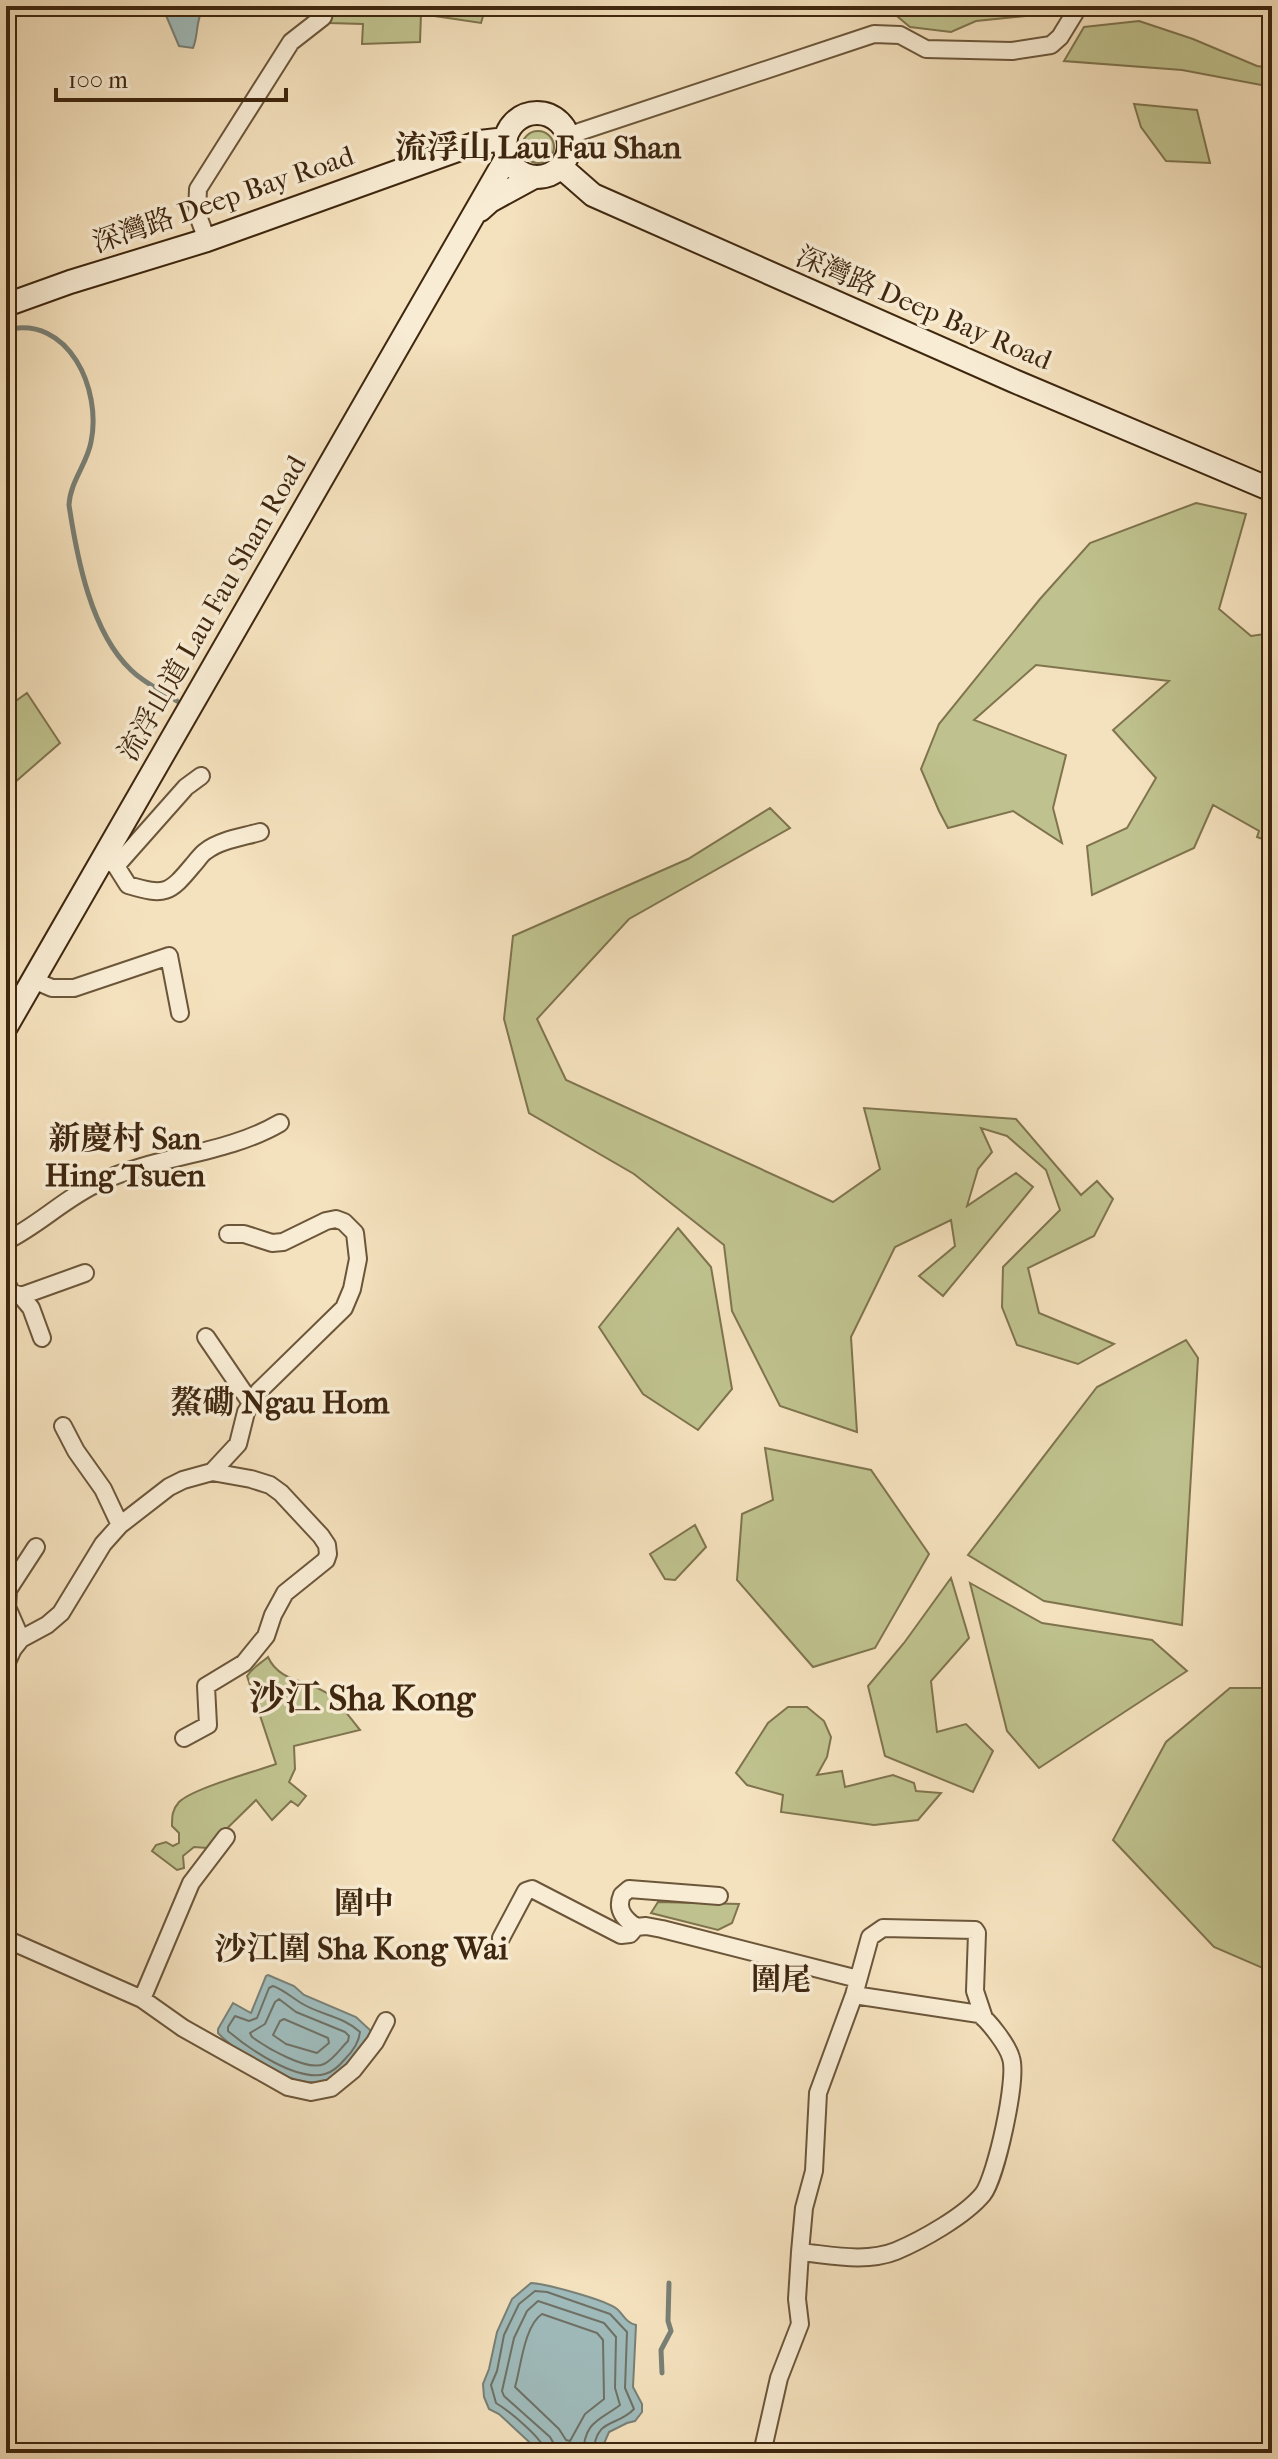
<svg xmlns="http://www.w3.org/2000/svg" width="1278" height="2459" font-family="'IM FELL French Canon','Noto Serif SC',serif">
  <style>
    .green { fill: #bfc28e; stroke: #7f744e; stroke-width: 2 }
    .water { fill: #9fbbbb; stroke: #798076; stroke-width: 2 }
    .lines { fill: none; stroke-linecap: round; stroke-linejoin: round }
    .shore { stroke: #6f7165; stroke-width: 2 }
    .stream { stroke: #798076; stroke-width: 5 }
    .street-casing { stroke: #6c563a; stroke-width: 20 }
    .secondary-casing { stroke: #3f270f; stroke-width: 26 }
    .street { stroke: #f8ecd4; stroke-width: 16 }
    .secondary { stroke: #f8ecd4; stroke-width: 22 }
    .labels { text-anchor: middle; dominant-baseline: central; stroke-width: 7; stroke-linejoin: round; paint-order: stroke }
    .street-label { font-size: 28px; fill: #3f270f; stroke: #f8ecd4 }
    .neighbourhood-label { font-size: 30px; font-weight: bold; fill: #3f270f; stroke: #f8ecd4 }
    .quarter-label { font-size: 32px; font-weight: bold; fill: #3f270f; stroke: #f8ecd4 }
    .district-label { font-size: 36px; font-weight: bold; fill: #3f270f; stroke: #f8ecd4 }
  </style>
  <rect width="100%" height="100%" fill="#f4e1bd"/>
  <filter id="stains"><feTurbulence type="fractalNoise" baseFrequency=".0025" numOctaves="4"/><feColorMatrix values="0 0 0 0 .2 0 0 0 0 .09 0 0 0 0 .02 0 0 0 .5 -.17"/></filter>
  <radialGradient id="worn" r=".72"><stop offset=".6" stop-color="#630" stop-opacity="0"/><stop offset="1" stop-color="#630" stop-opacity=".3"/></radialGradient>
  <!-- green -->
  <path class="green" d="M333,6h153l-5,17 -60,-9 -1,28 -58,2 1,-20 -34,-1z
    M885,6h171l-2,7 -78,8 -25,11 -41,-5z
    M1139,21l54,18 64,27 15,2v19l-90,-17 -118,-9 20,-34z
    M1134,104l63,6 13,53 -44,-2 -25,-34z
    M522 147a16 16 0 1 1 32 0a16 16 0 1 1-32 0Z
    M1196,503l50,11 -27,95 32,27 21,-3v209l-15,-5 2,-6 -46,-26 -19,43 -102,47 -5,-49 40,-18 29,-50 -43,-48 56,-49 -133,-16 -62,55 92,35 -13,53 9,35 -49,-32 -65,17 -9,-17 -18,-42 18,-45 101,-125 50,-56z
    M27,693l33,50 -54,47v-82z
    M770,808l20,20 -161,91 -92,100 29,61 267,122 47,-33 -16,-61 152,11 65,76 16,-14 16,18 -19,37 -66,32 11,45 75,31 -36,20 -61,-19 -15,-38 1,-40 57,-57 -14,-40 -39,-34 -26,-8 11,24 -14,17 -11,37 49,-33 17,14 -90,109 -24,-20 36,-30 -4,-26 -56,27 -44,90 6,95 -77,-26 -48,-95 -8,-66 -90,-71 -105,-61 -25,-94 9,-83 175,-77z
    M678,1228l33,39 21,122 -34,41 -55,-36 -44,-67z
    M1186,1340l12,18 -16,267 -138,-24 -76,-46 129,-168z
    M765,1448l106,22 58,84 -54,94 -62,19 -76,-87 5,-66 31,-14z
    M695,1525l11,22 -31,33 -10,-1 -15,-25z
    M951,1578l18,60 -38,43 6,51 29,-8 27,27 -20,41 -88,-36 -17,-70 36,-43z
    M970,1583l72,40 110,17 35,31 -148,97 -32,-37z
    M268,1657c12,27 43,22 63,39 11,10 20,23 29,34l-66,16 1,23 -6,13 17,14 -8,10 -7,-5 -19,19 -16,-20 -49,48 -13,-1 -11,9 1,12 -7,2 -25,-19 4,-6 10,-3 7,4 6,-3v-10l-7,-7c0,-10 0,-16 7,-24 15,-14 75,-30 97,-38l-29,-88c6,-9 13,-12 21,-19z
    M1230,1688h42v284l-58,-25 -101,-107 53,-98z
    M788,1707h19l17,14 7,16 -4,20 -10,18 25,-4 3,16 48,-12 21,8 2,8 25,2 -23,27 -44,5 -93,-13 2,-17 -36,-10 -11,-12 32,-50z
    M658,1902l81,2 -7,19 -14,7 -67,-17z"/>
  <!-- water -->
  <path class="water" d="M162,6c13,0 33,-4 39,7 -5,11 -3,23 -8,35l-14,-2z
    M268,1975l26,11 10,9 52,22 15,14c-7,16 -21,41 -37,48 -33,15 -93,-22 -116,-46v-4l15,-26 18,10 15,-37z
    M531,2283c16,1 75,17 86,26 7,6 8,13 19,16l-3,62 9,17v8l-7,9 -8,2 -18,9 -9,21h-59l-42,-39 -10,-5 -5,-12 -1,-13 6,-15 8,-37 15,-33z"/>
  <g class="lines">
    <!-- shore -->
    <path class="shore" d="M273,1986c11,4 18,11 28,17 19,12 42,13 59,29 -1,11 -7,19 -15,27 -5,6 -12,13 -20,15 -28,8 -76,-25 -97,-43v-4l7,-11 14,5 8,-3 12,-30z
      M279,1999l17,13 49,20 4,4 -1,5c-7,7 -15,19 -24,23 -17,8 -58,-17 -72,-27l-2,-4 15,-9 10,-22z
      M284,2019l44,19 1,5 -12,10 -31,-9 -13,-9 7,-14z
      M542,2314l55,19 6,7 1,59 -19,15 -15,27 -4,-1 -7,-11 -44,-42c6,-20 9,-61 27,-73z
      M546,2453c-2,-14 -37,-42 -50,-50l-5,-18 6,-14 7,-36 15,-31 16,-13 12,1 63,22 17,18 -2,56 9,21c-18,19 -37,7 -41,44
      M556,2453l-2,-9 -4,-7 -46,-41 -2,-5 12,-53 13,-27 11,-10 66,22 12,14 -1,51 5,17c-21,16 -35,16 -37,48"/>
    <!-- stream -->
    <path class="stream" d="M6,330c63,-16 96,60 85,112 -4,22 -21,40 -22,63 8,53 22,127 62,165 13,13 31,21 46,31
      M662,2373l-1,-23 10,-19 -3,-10 1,-38"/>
    <!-- street casing -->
    <g class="street-casing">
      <path id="street" d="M567,136l307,-102 26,1 26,14 86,2 39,-6 9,-8 19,-31
        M207,240l-10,-27 1,-24 93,-147 32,-25 3,-11
        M108,861l8,5 70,-79 15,-11
        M116,866l12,19c37,11 41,9 65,-20 4,-4 8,-11 13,-14 14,-11 37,-14 54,-19
        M33,980l19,8h22l95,-32 11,57
        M6,1241c33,-16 60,-44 94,-59 58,-27 125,-27 180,-59
        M6,1282l5,10 10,4 64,-23
        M21,1296l10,12 11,30
        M206,1337l45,66
        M63,1426l13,25 27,38 17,36
        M212,1472l26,-28 8,-32 13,-21 85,-83 8,-19 6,-30 -3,-26 -11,-11 -8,-3 -10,2 -43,21 -11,1 -28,-9h-16
        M21,1639l-14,-32 1,-17 28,-43
        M6,1664l7,-15 8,-10 26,-14 14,-12 42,-69 17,-19 49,-38 14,-7 29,-8 39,7 19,6 11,8 40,43 6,9 1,9 -2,6 -41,33 -12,22 -7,21 -22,27 -38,23 2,39 -24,13
        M636,1927c-12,-8 -20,-18 -14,-32l7,-6 90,7
        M501,1938l25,-47 6,-2 89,46 9,-1 6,-7 10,-1 16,3 196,50
        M6,1939l136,60 41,29 105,59 23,5 20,-4 22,-18 22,-28 11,-21
        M142,1999l49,-116 35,-46
        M800,2252c31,3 66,11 96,-1 26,-11 69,-35 87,-57 13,-17 35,-116 28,-136 -3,-12 -22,-37 -32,-44l-125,-19
        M762,2453l17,-75 21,-54 -3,-25 3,-47 4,-44 10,-37 4,-78 36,-98 16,-58 13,-9 92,2 2,3 -2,58 9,27"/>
    </g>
    <!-- secondary casing -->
    <g class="secondary-casing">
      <path id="secondary" d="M505 145a32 32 0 1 1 64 0a32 32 0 1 1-64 0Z
        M561,167l32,28 421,186 258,109
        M480,210l10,-9 44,-24
        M6,305l64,-23 137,-42 273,-98 26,-3
        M6,1027l501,-870"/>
    </g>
    <!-- street -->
    <use href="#street" class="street"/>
    <!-- secondary -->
    <use href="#secondary" class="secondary"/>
  </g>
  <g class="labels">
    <!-- street labels -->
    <g class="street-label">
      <text transform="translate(223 199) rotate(-19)">深灣路 Deep Bay Road</text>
      <text transform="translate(924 308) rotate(23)">深灣路 Deep Bay Road</text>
      <text transform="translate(212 608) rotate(-60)">流浮山道 Lau Fau Shan Road</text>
    </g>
    <!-- neighbourhood labels -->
    <g class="neighbourhood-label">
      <text x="364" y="1903">圍中</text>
      <text x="781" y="1979">圍尾</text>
    </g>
    <!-- quarter labels -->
    <g class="quarter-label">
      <text x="538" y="147">流浮山 Lau Fau Shan</text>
      <text x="125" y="1138">新慶村 San<tspan x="125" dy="37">Hing Tsuen</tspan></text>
      <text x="280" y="1402">鰲磡 Ngau Hom</text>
      <text x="361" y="1948">沙江圍 Sha Kong Wai</text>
    </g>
    <!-- district labels -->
    <g class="district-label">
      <text x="362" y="1698">沙江 Sha Kong</text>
    </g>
  </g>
  <!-- margin -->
  <rect width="1278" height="2459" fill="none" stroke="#f4e1bd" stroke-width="32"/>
  <rect x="8" y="8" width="1262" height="2443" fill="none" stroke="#3f270f" stroke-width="4"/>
  <rect x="16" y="16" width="1246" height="2427" fill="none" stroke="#3f270f" stroke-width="2"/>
  <!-- scale -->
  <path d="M56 88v12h230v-12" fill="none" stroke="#3f270f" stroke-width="4"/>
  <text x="68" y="88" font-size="24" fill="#3f270f" stroke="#f8ecd4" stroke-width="6" paint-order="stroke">100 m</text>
  <rect width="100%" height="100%" filter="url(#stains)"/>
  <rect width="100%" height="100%" fill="url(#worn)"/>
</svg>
